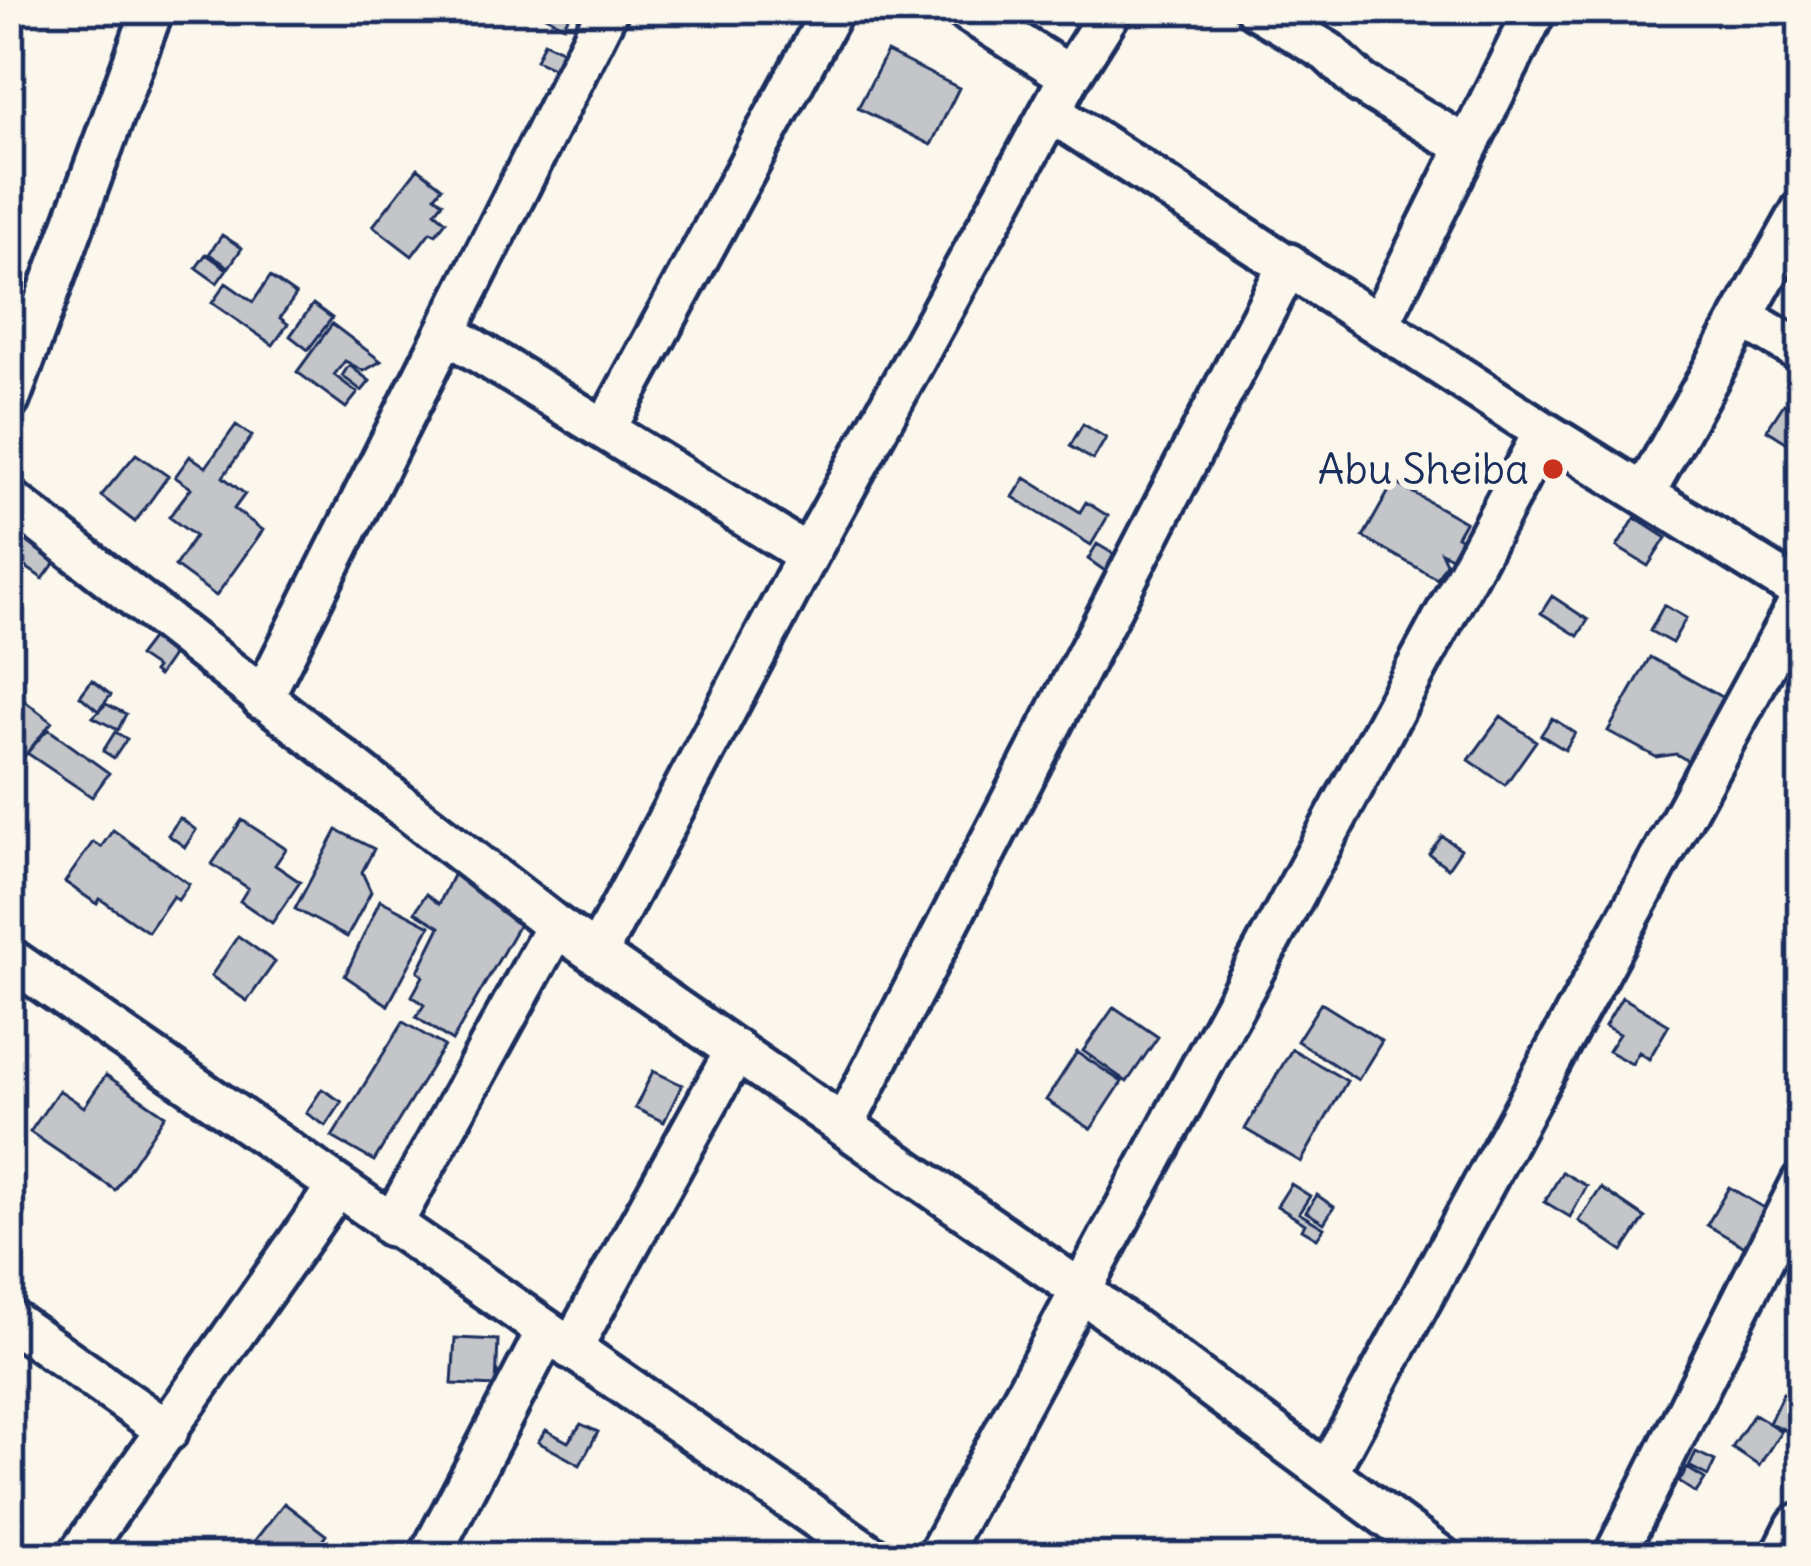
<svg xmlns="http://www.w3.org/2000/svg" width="1811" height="1566" font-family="Delius,sans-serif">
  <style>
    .building { fill: #c3c5c9; stroke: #1b2f5e; stroke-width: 3 }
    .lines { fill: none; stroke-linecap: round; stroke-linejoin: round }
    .minor-casing { stroke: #1b2f5e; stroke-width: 48 }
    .tertiary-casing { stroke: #1b2f5e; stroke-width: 60 }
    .minor { stroke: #fbf7ec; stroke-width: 39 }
    .tertiary { stroke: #fbf7ec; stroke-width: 51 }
    .poi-dot { fill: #c8321e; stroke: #fbf7ec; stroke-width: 4.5 }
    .labels { text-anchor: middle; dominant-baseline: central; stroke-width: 12; stroke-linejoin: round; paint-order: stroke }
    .poi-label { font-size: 42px; fill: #1b2f5e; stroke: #fbf7ec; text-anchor: end }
  </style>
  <rect width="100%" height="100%" fill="#fbf7ec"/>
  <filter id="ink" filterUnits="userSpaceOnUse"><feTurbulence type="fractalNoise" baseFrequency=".00833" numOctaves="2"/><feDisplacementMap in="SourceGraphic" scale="24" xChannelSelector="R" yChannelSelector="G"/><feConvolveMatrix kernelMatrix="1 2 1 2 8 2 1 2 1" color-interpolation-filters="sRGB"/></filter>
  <g filter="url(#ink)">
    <!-- building -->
    <path class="building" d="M532,9h34l5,2 -7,15z
      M544,42l26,12 -8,18 -26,-12z
      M887,52l72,36 -28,57 -73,-37z
      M418,168l24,19 -7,9 8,6 -8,10 11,9 -10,13 -6,-2 -18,24 -39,-30z
      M222,235l20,13 -13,19 -20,-13z
      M206,254l21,15 -10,14 -21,-15z
      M270,277l26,18 -16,23 8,6 -15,21 -61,-42 14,-20 27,19z
      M313,304l19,14 -24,32 -18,-14z
      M332,324l49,37 -17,10 -19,-10 -11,14 24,18 -12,15 -49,-36z
      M349,365l21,16 -8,10 -20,-15z
      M1784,404l18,11v26l-5,8 -30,-19z
      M1083,424l23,14 -13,22 -23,-14z
      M236,425l16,11 -29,41 22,17 -11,15 29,21 -47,66 -41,-30 20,-30 -26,-19 22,-29 -16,-11 15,-21 16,11z
      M136,454l32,22 -33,46 -34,-26z
      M1025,478l55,34 6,-10 22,14 -17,29 -78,-48z
      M1394,482l71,40 -8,14 11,6 -11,18 -16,-8 5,11 -9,16 -74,-42z
      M9,515l55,35 -21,29 -34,-24z
      M1635,518l31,20 -18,28 -31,-19z
      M1097,544l20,12 -12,15 -17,-12z
      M1552,596l36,24 -10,16 -37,-23z
      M1664,605l22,13 -14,25 -22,-12z
      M154,635l22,15 -18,26 -5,-4 3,-4 -18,-12z
      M1650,657l84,47 -35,63 -23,-13 -20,3 -48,-26z
      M92,680l19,15 -13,16 -18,-15z
      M9,689l43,33 -43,53z
      M106,704l20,10 -8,16 -25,-13z
      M1501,716l35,25 -31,44 -36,-25z
      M1552,718l23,15 -10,17 -24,-15z
      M48,729l61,44 -17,24 -65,-44z
      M115,732l12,7 -13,19 -11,-7z
      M180,818l16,12 -11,17 -17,-12z
      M242,820l44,29 -11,16 25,17 -28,41 -32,-22 8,-13 -36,-24z
      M113,830l76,54 -11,16 -5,-4 -25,36 -48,-33 -3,5 -32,-22 28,-40 8,5z
      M337,830l37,19 -12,23 9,20 -24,45 -52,-28z
      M1442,836l19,13 -13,19 -19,-14z
      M459,863l69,46 -76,132 -36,-24 8,-12 -12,-9 11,-20 -5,-5 22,-44 -25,-15 11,-18 13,10z
      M380,900l50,26 -42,79 -43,-29z
      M238,936l37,26 -28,39 -36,-25z
      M1622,997l47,28 -20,34 -10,-7 -7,12 -24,-13 11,-17 -14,-8z
      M1321,1003l61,38 -24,39 -61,-39z
      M1114,1007l44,30 -31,45 -44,-31z
      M403,1022l41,24 -70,115 -42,-24z
      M1292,1049l55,32 -46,81 -56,-33z
      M1077,1052l45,30 -31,47 -45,-29z
      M653,1071l29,14 -18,37 -29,-14z
      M106,1075l59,40 -50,75 -85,-58 29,-42 25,17z
      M322,1089l20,13 -16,24 -20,-13z
      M1562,1172l25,14 -17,31 -25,-15z
      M1291,1184l19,12 -11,17 25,15 -7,10 -15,-9 3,-5 -28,-18z
      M1729,1187l43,26 -22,37 -43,-25z
      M1601,1188l44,30 -22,33 -44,-30z
      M1317,1195l17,12 -10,16 -18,-11z
      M455,1338l43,2 -2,46 -44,-2z
      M1783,1393l19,9 -10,31 -23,-10z
      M1754,1414l27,17 -22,35 -27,-18z
      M581,1424l17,8 -18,33 -42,-23 8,-12 22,12z
      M1696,1452l19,9 -7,15 -19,-10z
      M1687,1468l18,11 -9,14 -17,-11z
      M284,1503l42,32 -15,22h-69z"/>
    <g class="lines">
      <!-- minor casing -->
      <g class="minor-casing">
        <path id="minor" d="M964,9l106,67
          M1256,9l72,43 33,31 106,64
          M1051,112l493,320 258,160
          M1743,317l59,35
          M1379,324l157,-315
          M446,332l362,223
          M9,400l144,-391
          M605,430l228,-421
          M1644,494l158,-284
          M9,499l547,427 524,364 361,267
          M262,699l346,-690
          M597,953l211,-398 262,-479 42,-67
          M9,958l864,599
          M845,1123l444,-859
          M391,1226l165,-300
          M9,1319l159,112
          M571,1349l165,-299
          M1327,1473l475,-876
          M77,1557l260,-370
          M429,1557l118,-226
          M937,1557l607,-1125
          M1614,1557l188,-375"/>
      </g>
      <!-- tertiary casing -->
      <g class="tertiary-casing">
        <path id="tertiary" d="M1788,1557l14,-28"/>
      </g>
      <!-- minor -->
      <use href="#minor" class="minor"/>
      <!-- tertiary -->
      <use href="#tertiary" class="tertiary"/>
    </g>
  </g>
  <!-- markers -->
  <circle class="poi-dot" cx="1553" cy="469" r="12"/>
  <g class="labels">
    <!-- poi labels -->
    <g class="poi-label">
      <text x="1529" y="469">Abu Sheiba</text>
    </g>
  </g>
  <!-- margin -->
  <rect width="1811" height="1566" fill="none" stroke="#fbf7ec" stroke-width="48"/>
  <rect x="24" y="24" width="1763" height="1518" fill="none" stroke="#1b2f5e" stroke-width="4.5" filter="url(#ink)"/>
</svg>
